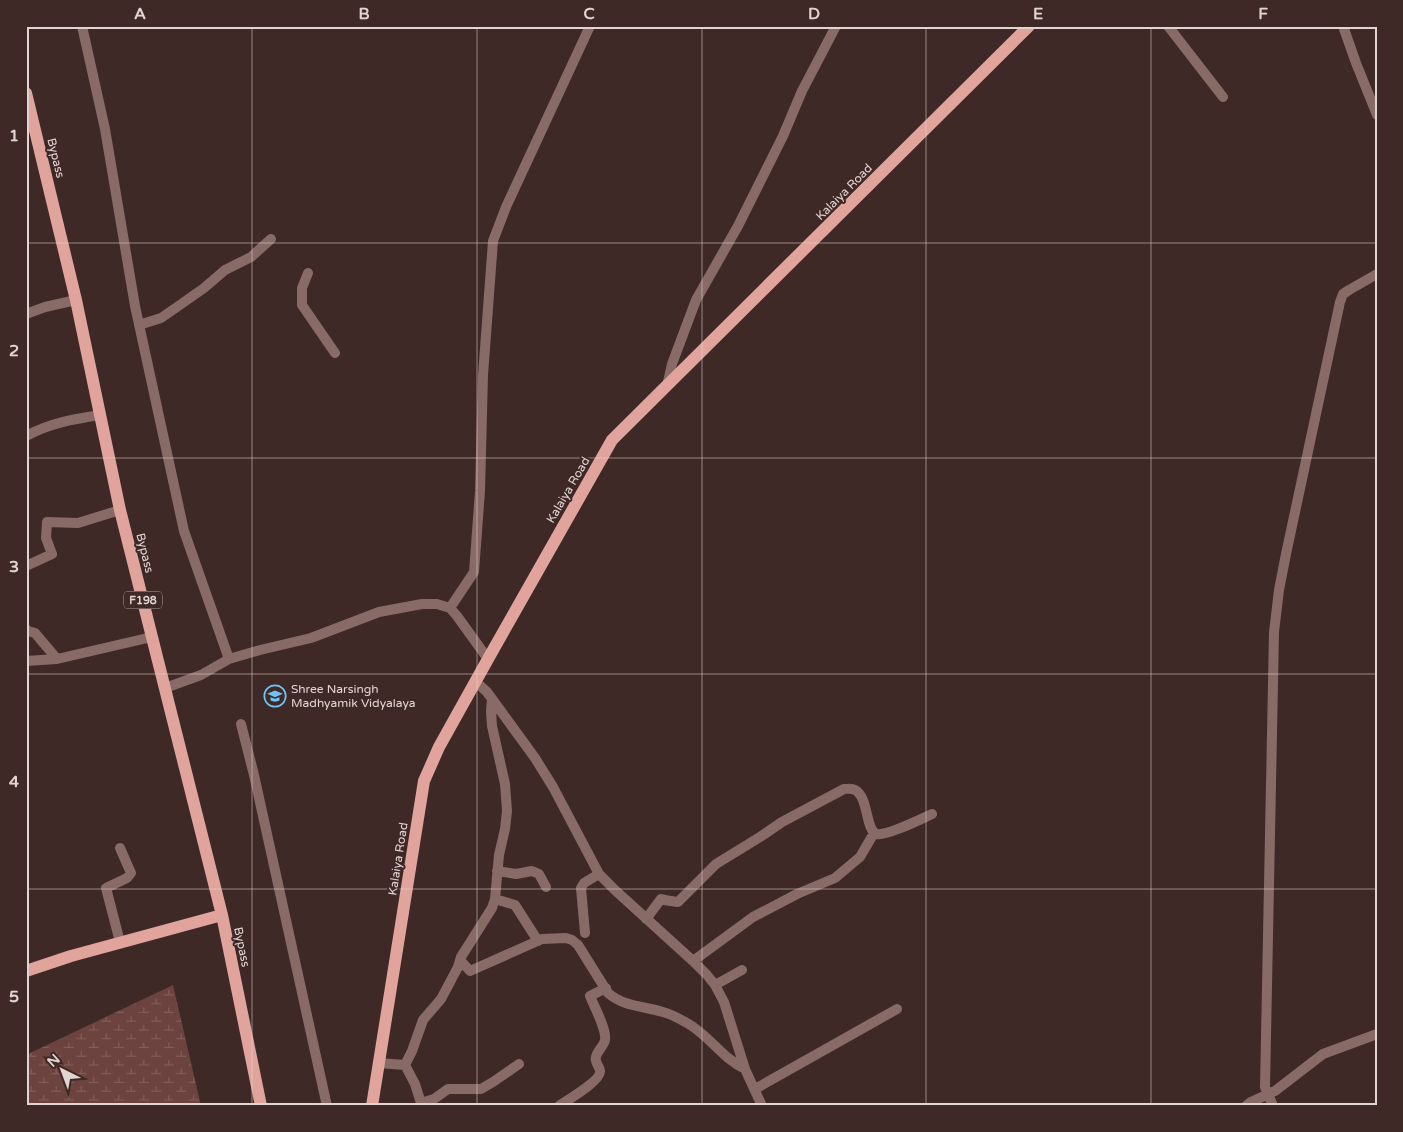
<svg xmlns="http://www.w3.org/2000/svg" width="1403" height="1132" font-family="'Varela Round',sans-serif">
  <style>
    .wetland { fill: url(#wetland-marsh) }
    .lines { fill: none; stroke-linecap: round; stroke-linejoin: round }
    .minor { stroke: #886a66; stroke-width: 10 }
    .major { stroke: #e1a49c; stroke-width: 12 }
    .grid { fill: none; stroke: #e2d4d2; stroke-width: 1; stroke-opacity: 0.55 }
    .labels { text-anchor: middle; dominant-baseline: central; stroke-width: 4; stroke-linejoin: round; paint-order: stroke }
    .shield { fill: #3e2926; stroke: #b1a19e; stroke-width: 1 }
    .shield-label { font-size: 11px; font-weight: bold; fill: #e2d4d2 }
    .street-label { font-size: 12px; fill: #e2d4d2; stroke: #3e2926 }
    .poi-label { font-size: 12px; fill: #e2d4d2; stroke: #3e2926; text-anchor: start }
    .neatline { fill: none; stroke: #e2d4d2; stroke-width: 2 }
    .grid-label { font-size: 16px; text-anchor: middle; font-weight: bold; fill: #e2d4d2 }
  </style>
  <defs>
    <pattern id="wetland-marsh" width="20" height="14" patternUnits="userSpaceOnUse" patternTransform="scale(1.25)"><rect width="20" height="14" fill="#6c433e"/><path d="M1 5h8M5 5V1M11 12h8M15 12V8" fill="none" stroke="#815d59"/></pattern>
  </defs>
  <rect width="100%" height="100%" fill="#3e2926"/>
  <!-- wetland -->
  <path class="wetland" d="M173,985l28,121h-175v-51z"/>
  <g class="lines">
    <!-- minor -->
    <path class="minor" d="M82,26l23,103 30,177 49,225 45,128
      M1168,26l55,71
      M1343,26l13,37 21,52
      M308,273l-6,15v17l33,48
      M26,314l19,-7 31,-7
      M139,325l22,-7 16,-11 27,-19 21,-18 26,-13 20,-18
      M667,386l5,-22 24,-64 42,-74 45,-90 19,-45 34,-65
      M26,436c24,-13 48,-17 74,-21
      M26,566l26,-12 -6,-16 1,-16 31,1 42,-13
      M450,608l24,-36 6,-81 3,-116 10,-134 13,-34 84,-181
      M26,629l2,2 7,2 22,26
      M26,661l31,-2 95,-22
      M475,681l12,11 48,66 18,29 46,87 17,17 77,70 14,14 8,10 9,17 21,67 17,37
      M165,688l36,-13 28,-16 31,-9 51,-12 68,-26 43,-8h15l13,4 7,8 31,43
      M241,724l13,51 73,331
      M120,848l11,25 -4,5 -21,10 14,54
      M497,871l19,3 16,-3 7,3 7,13
      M495,899l20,6 23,36
      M646,919l15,-20c6,2 11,2 17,3l38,-38 44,-27 22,-15 62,-33c4,0 8,-1 11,1 14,7 10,41 22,44 10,2 44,-15 55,-20
      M585,933l-4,-45 3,-5 15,-9
      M460,960l10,11 72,-32 24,-1 6,2 6,5 30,48c16,14 36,13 55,19 8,2 17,7 24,11 22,12 36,36 58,46
      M693,961l60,-44 44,-23 38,-16 25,-21 14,-24
      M715,985l27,-15
      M379,1063l26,2 7,-14 11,-31 18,-21 17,-32 3,-10 31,-49 3,-9 4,-44 6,-26 2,-18 -2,-27 -13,-58 -1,-15 1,-12
      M405,1065l10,19 6,19 13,-4 14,-10h33l12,-7 26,-18
      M755,1089l142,-80
      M559,1106c8,-6 42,-25 41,-35 0,-5 -6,-8 -4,-14 1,-6 8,-11 9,-17 2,-10 -11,-34 -15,-44l16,-8
      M1246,1106l5,-4 24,-11 48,-37 54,-20
      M1273,1106l-8,-19 9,-455 5,-42 7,-36 54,-252 3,-8 6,-4 28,-16"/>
    <!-- major -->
    <path class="major" d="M26,93l50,207 44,210 102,405 39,191
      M26,971l45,-15 151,-41
      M372,1106l52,-325 15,-34 49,-88 124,-219 417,-414"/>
  </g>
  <!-- grid -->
  <path class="grid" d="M252,26v1080M477,26v1080M702,26v1080M926,26v1080M1151,26v1080M26,243h1351M26,458h1351M26,674h1351M26,889h1351"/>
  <!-- icons -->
  <defs>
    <g id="school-ring" transform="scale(1.125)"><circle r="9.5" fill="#3e2926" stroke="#6fc2f4" stroke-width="1.5"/><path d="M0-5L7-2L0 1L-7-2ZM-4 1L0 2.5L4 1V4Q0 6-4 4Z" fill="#6fc2f4"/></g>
  </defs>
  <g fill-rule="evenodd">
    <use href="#school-ring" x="275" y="696"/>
  </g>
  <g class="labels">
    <!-- shield labels -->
    <rect class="shield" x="124" y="591.5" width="38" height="17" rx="4"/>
    <g class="shield-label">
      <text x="143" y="600">F198</text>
    </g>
    <!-- street labels -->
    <g class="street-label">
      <text transform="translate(56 158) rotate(76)">Bypass</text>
      <text transform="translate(844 192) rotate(-45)">Kalaiya Road</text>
      <text transform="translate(568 490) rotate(-60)">Kalaiya Road</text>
      <text transform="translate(145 553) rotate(76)">Bypass</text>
      <text transform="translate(398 859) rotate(-81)">Kalaiya Road</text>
      <text transform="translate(242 947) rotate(78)">Bypass</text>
    </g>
    <!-- poi labels -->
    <g class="poi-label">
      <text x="291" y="689">Shree Narsingh<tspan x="291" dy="14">Madhyamik Vidyalaya</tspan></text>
    </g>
  </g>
  <!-- border -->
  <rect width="1403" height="1132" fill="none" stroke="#3e2926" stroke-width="55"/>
  <!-- north arrow -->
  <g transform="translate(62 1070) rotate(318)" stroke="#3e2926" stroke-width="4" paint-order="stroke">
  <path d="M0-4L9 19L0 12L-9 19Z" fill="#e2d4d2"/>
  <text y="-8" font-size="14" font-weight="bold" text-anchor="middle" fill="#e2d4d2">N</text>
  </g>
  <rect x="28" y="28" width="1348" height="1076" class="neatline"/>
  <g class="grid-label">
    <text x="140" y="19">A</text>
    <text x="364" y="19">B</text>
    <text x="589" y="19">C</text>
    <text x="814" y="19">D</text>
    <text x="1038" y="19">E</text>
    <text x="1263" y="19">F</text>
    <text x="14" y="141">1</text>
    <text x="14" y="356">2</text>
    <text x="14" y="572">3</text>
    <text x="14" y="787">4</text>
    <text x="14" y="1002">5</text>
  </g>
</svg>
